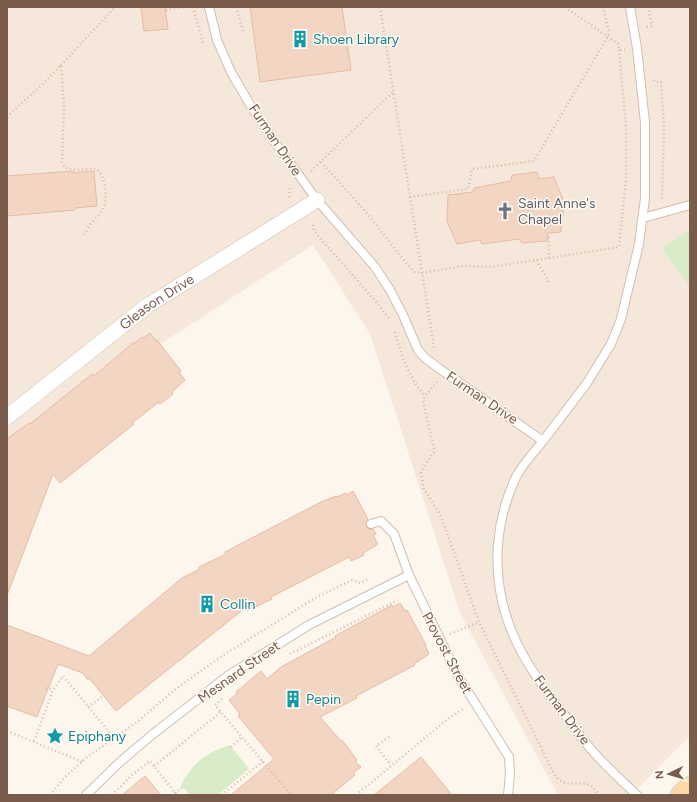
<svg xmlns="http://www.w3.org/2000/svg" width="697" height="802" font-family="Figtree,sans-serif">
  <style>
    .residential { fill: #f5e8da }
    .green { fill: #d8ecc9 }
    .building { fill: #f3d5c3; stroke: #e6bba3 }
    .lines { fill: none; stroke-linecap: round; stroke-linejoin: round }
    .service-casing { stroke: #d1beb0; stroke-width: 10 }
    .minor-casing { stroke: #d1beb0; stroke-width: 16 }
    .primary-casing { stroke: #dad1cd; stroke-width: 24 }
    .path { stroke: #d9b8a5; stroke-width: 2.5; stroke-dasharray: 1 3; stroke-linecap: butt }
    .service { stroke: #fff; stroke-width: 8 }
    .minor { stroke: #fff; stroke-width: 15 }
    .primary { stroke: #fbd9a5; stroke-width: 22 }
    .labels { text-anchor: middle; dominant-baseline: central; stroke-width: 3; stroke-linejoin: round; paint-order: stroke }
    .culture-label { font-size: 14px; fill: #0d838f; stroke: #fffaf3; text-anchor: start }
    .street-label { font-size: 14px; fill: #7a5c4d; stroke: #fffaf3 }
    .worship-label { font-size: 14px; fill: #5b616d; stroke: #fffaf3; text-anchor: start }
  </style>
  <rect width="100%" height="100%" fill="#fdf6ec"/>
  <!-- residential -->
  <path class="residential" d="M7,7h683v729l-59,59h-73l-98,-182 -90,-279 -57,-89 -306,199z"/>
  <!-- green -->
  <path class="green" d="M690,229v58l-28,-38z
    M230,745l19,24 -31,26h-28l-9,-10c12,-23 25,-32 49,-40z"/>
  <!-- building -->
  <path class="building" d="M141,7h24l3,22 -24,2z
    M250,7h92l9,63 -91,12z
    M73,171v2l21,-2 3,35 -22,2v2l-68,6v-40z
    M537,172l2,7 15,-2 10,25 -3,30 -13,1 -1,8 -25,2 -3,-4 -37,5 -2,-4 -23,4 -10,-23 1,-26 25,-3 1,-4 37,-7 1,-6z
    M150,333l6,8 1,-1 24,31 -2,1 6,8 -13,12 1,2 -13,10 -1,-2 -27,21 2,1 -74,59 -7,-9 -45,119h-1v-154l22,-16 1,1 62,-50 2,2 40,-34 1,1 7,-6 2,1z
    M353,491l15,28 -2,3v4l3,3h4l3,5 -3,1 5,9 -15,9 1,2 -13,6 -2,-4 -78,40 1,2 -25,12 -2,-3 -129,103 -27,-33 -1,2 -5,-7 -25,-9 -21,53 -30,-11v-81l82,31 93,-78 18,-9 -1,-2 27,-13 -1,-2 96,-50 15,-6 1,1 9,-4 1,2z
    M400,603l5,8 2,-1 19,35h-1l4,9 -15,10 1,1 -59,31 1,2 -37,19 21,24 1,-1 15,20 -2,1 6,6 -8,6 2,2 -24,20h-100l43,-36 -36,-43 2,-2 -11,-14 8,-6 -1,-2 25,-21 6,8 14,-12 55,-30 -1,-1 57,-31 1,2z
    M421,757l31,38h-78z
    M145,776l16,19h-39z"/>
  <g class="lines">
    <!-- service casing -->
    <g class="service-casing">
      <path id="service" d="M209,7l8,33 14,32 21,36 22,33 43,59 58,67 15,23 13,25 15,35 7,8 12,9 106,74c-9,11 -20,23 -27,36 -10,21 -16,44 -18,67 -5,69 24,118 66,170 8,11 17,23 26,34 14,17 31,32 47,47
        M643,218l47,-13
        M543,441l44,-58 24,-39 10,-25 18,-75 6,-46v-75l-8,-75 -7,-41
        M371,524l10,-3 13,13 15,41 49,101 51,81 1,17 -2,21
        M86,795l35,-34 32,-27 76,-59 80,-50 100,-50"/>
    </g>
    <!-- minor casing -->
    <g class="minor-casing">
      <g id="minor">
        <path id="s1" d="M7,417l140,-111 170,-106"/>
      </g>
    </g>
    <!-- primary casing -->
    <g class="primary-casing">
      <path id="primary" d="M682,795l8,-7"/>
    </g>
    <!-- path -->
    <path class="path" d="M193,7l10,36
      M236,7l8,27
      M380,7l54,341
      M565,7l53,37 1,6h6
      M166,10l17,-3
      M647,27l5,-1 -4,-19
      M61,65l54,-58
      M654,80l1,2h6l3,46 -2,72
      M7,117l41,-38 13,-14 3,42 -2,57c8,10 23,4 34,5 10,6 12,30 7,40 -2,5 -7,8 -10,12 -4,4 -7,11 -10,16
      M321,162l46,51 38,49 10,10 7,1 41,-7 27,1 59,-9v-21
      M311,171l82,-79
      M289,197l1,-10
      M410,197l58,-8 4,-20 62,-8 74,-125 1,-4 -6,-25
      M313,225l1,6 64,73 12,16
      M549,258l70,-11 7,-69v-51l-7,-77
      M537,260c2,9 10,13 12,25
      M395,332c6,23 14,46 30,64
      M437,382l-12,14 -2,5 11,48v3l-9,13 -4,8 3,16 17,27 38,106 74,150c12,20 24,6 38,14 3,2 6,6 9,9
      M450,634l29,-12
      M290,654l108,-54
      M46,688l7,2
      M222,699l-7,6 76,90
      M88,707l15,-11
      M7,731l76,31
      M389,737l-13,9 15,19
      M34,741l19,-51 10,-14 51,62
      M231,747l11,-10
      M154,766l67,-54
      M175,793l8,-6
      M50,795l15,-18 21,-19 51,-36 40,-34 45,-32 93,-58 37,-18 8,3 9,-4
      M112,795l20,-20 18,-14 27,34
      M222,795l41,-34
      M356,795l93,-77 16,-10"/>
    <!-- service -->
    <use href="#service" class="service"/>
    <!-- minor -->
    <use href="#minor" class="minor"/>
    <!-- primary -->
    <use href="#primary" class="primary"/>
  </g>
  <!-- icons -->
  <defs>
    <g id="building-bare" transform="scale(1.38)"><path d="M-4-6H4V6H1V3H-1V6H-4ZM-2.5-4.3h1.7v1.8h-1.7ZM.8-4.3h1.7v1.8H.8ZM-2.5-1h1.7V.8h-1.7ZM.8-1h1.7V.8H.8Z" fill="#0f9aa8" stroke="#fffaf3" stroke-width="2.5" paint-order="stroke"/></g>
    <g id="church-bare" transform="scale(1.38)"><path d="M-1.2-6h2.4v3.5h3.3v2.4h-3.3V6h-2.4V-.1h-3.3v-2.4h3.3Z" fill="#6b7280" stroke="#fffaf3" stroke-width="2.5" paint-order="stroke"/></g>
    <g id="sight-bare" transform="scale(1.38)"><path d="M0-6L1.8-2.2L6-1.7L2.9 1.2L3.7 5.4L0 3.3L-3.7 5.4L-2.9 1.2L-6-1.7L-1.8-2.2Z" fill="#0f9aa8" stroke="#fffaf3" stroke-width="2.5" paint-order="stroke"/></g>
  </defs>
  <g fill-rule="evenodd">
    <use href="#building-bare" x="300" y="39"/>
    <use href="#church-bare" x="505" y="211"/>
    <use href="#building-bare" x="207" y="604"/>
    <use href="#building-bare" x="293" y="699"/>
    <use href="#sight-bare" x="55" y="736"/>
  </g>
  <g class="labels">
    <!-- culture labels -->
    <g class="culture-label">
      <text x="313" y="39">Shoen Library</text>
      <text x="220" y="604">Collin</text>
      <text x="306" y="699">Pepin</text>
      <text x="68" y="736">Epiphany</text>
    </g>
    <!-- street labels -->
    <g class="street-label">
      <text transform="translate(275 140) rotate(56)">Furman Drive</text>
      <text stroke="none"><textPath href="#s1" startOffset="189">Gleason Drive</textPath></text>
      <text transform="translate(482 398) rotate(34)">Furman Drive</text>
      <text transform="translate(447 653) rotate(62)">Provost Street</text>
      <text transform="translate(239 672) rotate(-35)">Mesnard Street</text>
      <text transform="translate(562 710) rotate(53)">Furman Drive</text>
    </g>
    <!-- worship labels -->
    <g class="worship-label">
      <text x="518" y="203">Saint Anne's<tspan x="518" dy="16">Chapel</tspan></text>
    </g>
  </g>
  <!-- border -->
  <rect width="697" height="802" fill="none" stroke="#7a5c4d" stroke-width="16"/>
  <!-- north arrow -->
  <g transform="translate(669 774) rotate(265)" stroke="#fffaf3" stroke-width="3" paint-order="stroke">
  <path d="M0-3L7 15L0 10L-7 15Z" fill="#7a5c4d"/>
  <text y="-6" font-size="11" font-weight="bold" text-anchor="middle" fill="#7a5c4d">N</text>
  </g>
</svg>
